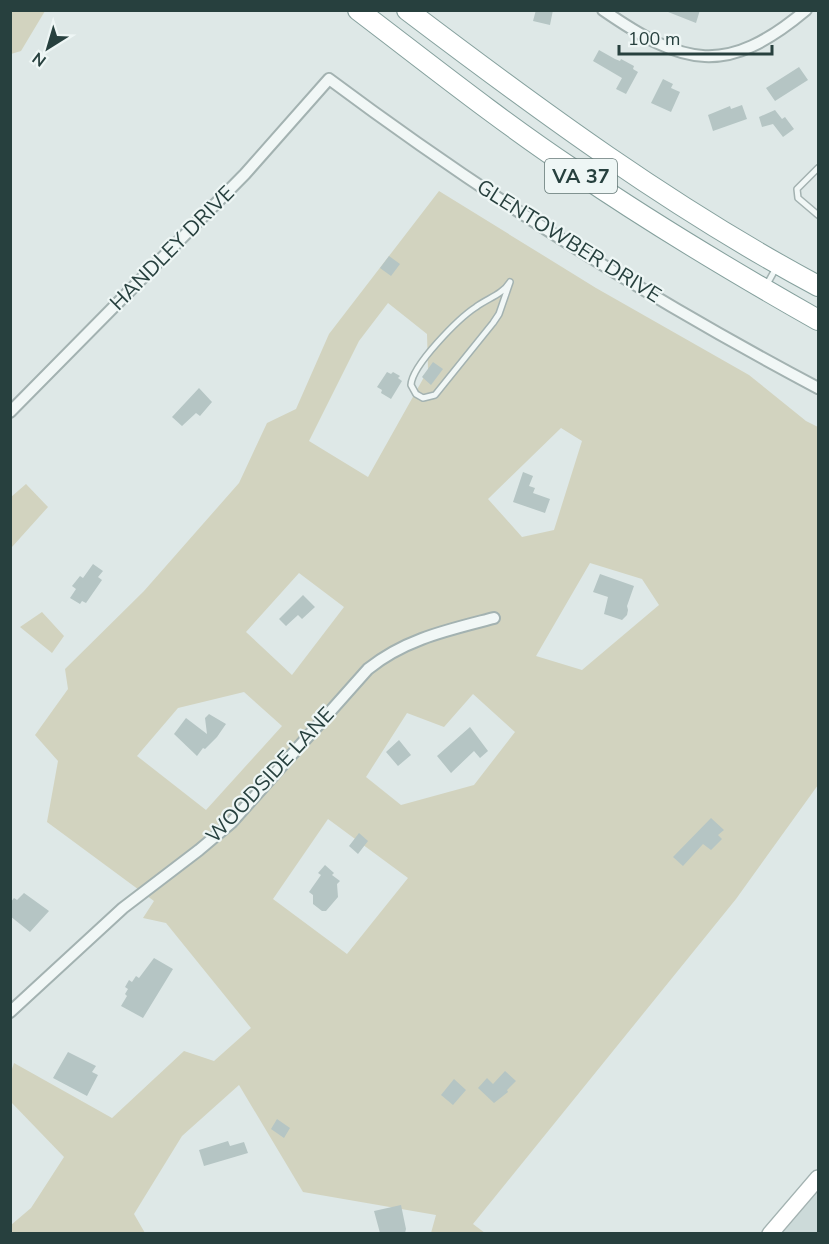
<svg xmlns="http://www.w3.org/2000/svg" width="829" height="1244" font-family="'Nunito Sans',sans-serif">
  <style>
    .built { fill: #ccdad9 }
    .green { fill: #d2d3bf; fill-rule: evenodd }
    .building { fill: #b5c5c4 }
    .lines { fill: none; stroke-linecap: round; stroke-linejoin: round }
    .lane-casing { stroke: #a3b2b1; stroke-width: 8 }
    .street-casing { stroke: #a3b2b1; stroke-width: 14 }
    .secondary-casing { stroke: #a3b2b1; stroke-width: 18 }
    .highway-casing { stroke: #85a09d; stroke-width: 22 }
    .lane { stroke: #f1f7f6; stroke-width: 5 }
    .street { stroke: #f1f7f6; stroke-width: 10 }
    .secondary { stroke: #fff; stroke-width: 15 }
    .highway { stroke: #fff; stroke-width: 20 }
    .labels { text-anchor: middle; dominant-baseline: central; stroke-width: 4.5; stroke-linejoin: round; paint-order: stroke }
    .shield { fill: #eef6f5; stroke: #637775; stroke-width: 1.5 }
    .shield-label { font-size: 20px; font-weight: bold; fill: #27403e }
    .street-label { font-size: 21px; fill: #27403e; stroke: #eef6f5 }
  </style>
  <rect width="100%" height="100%" fill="#dee8e7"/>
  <!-- built -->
  <path class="built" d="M818,1187v46h-41z"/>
  <!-- green -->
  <path class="green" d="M11,10l34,1 -24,40 -10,3z
    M439,191l157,97 153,87 57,46 12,6v358l-82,114 -263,325 12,9h-54l5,-18 -133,-23 -64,-107 -57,51 -48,78 11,19h-134v-8l20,-17 33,-51 -53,-55v-30l3,-9 98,55 72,-67 30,10 37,-33 -85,-105 -23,-5 11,-17 -107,-79 11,-61 -23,-26 33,-46 -3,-20 79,-78 95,-108 28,-60 29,-14 33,-75zM388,303l39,31 1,36 -60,107 -59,-36 50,-100zM561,428l21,13 -28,89 -32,7 -34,-38zM590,563l52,16 17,26 -77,65 -46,-14zM299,573l45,34 -52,68 -46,-43zM244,692l38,34 -76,84 -69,-54 41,-48zM473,694l42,38 -41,53 -73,20 -35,-28 41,-64 37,14zM328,819l80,59 -61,76 -74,-55z
    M26,484l22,23 -36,40 -1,-50z
    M42,612l22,24 -12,17 -32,-26z"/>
  <!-- building -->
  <path class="building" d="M536,10h17l-3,15 -17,-4z
    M663,10h37l-4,13z
    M599,50l16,9 5,2 1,-2 13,7 -1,3 5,3 -12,22 -10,-5 6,-11 -29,-17z
    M799,67l9,13 -33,21 -9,-13z
    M663,79l10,5 -2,4 9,4 -9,20 -20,-9z
    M742,105l5,14 -34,12 -5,-16 22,-9 1,3z
    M775,110l7,9 3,-2 9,12 -11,8 -10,-13 -11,3 -3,-10z
    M389,256l11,8 -9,12 -11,-8z
    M433,362l10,7 -12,16 -9,-8z
    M387,372l4,2 2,-2 7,4 -2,2 4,3 -11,18 -10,-6 1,-3 -5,-3z
    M199,388l13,14 -12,14 -4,-3 -14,13 -10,-9z
    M523,472l10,4 -4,10 6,2 -2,5 17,6 -5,14 -32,-11z
    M93,564l10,7 -5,6 4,3 -16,23 -4,-2 -2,3 -10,-6 6,-9 -4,-3 8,-10 3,2z
    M600,574l34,12 -7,20 1,4 -1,5 -5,5 -18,-6 4,-17 -15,-5z
    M303,595l12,12 -13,12 -4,-4 -12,11 -7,-7z
    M209,714l17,10 -9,13 -12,12 -2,-1 -6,8 -23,-22 12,-16 21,16 -2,-16z
    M470,727l18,24 -8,7 -6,-7 -23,22 -14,-17z
    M399,740l12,15 -13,11 -12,-14z
    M711,818l13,12 -6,5 4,4 -11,11 -8,-6 -20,22 -10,-9z
    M359,833l9,8 -10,13 -9,-8z
    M325,865l9,8 -2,2 8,6 -3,3 1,13 -12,14h-4l-9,-7v-9l-4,-3 12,-17 -3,-2z
    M24,893l25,18 -19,21 -20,-16v-13l4,-5 3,2z
    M154,958l19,11 -30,49 -22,-12 6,-10 -2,-2 3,-5 -3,-2 4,-7 3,2 4,-6 3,2z
    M68,1052l28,14 -4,6 6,3 -11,21 -34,-18z
    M505,1071l11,10 -9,9 1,2 -14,11 -16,-15 9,-10 6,6z
    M454,1079l12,11 -13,15 -12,-10z
    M277,1119l13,9 -6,10 -13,-9z
    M228,1141l2,5 14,-4 4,11 -44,13 -5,-16z
    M401,1205l5,24 -1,4h-25l-6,-22z"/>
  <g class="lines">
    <!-- lane casing -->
    <g class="lane-casing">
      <path id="lane" d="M818,168l-21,21 1,9 20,17
        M510,282l-11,32 -6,9 -58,72 -12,3 -7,-4 -5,-9c1,-20 48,-67 65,-78 12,-9 26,-12 34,-25z
        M766,286l10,-18"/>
    </g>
    <!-- street casing -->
    <g class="street-casing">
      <path id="street" d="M603,10c81,56 123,67 203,0
        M10,412l235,-238 84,-95c154,115 319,219 489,309
        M10,1012l113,-104 76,-58 32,-27 137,-154c37,-30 80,-39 126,-51"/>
    </g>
    <!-- secondary casing -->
    <g class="secondary-casing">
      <path id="secondary" d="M770,1234l48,-56"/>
    </g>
    <!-- highway casing -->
    <g class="highway-casing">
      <path id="highway" d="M358,10c71,54 141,110 216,160 79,54 161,103 244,150
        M407,10c132,100 265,198 411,276"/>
    </g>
    <!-- lane -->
    <use href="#lane" class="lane"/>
    <!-- street -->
    <use href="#street" class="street"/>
    <!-- secondary -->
    <use href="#secondary" class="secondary"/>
    <!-- highway -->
    <use href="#highway" class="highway"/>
  </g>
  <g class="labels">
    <!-- shield labels -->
    <rect class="shield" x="545" y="159" width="72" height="34" rx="4.5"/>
    <g class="shield-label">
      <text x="581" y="176">VA 37</text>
    </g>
    <!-- street labels -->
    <g class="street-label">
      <text transform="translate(569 241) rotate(32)">GLENTOWBER DRIVE</text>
      <text transform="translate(172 248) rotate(-45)">HANDLEY DRIVE</text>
      <text transform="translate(270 775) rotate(-47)">WOODSIDE LANE</text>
    </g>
  </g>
  <!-- border -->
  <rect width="829" height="1244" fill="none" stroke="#27403e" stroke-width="24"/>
  <!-- north arrow -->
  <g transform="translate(48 48) rotate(217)" stroke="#eef6f5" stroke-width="4.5" paint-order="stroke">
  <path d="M0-4.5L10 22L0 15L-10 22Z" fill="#27403e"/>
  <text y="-9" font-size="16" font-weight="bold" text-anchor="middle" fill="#27403e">N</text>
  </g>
  <!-- scale -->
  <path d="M619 45v9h153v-9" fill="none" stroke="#27403e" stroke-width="3"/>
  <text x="628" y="45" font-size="18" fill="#27403e" stroke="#eef6f5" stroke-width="4.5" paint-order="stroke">100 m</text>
</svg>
